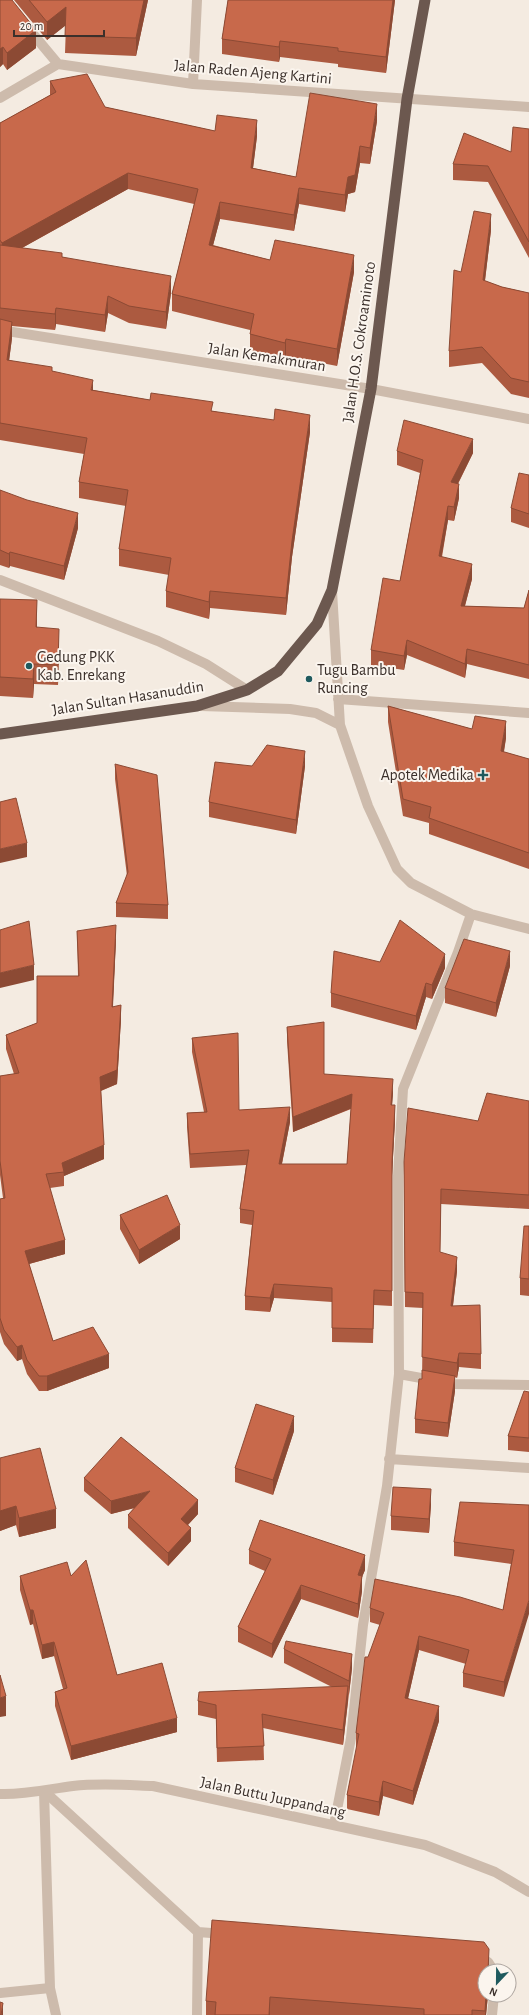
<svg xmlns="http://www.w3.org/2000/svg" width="529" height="2015" font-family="'Alegreya Sans',sans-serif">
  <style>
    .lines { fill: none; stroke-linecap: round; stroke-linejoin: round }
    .service { stroke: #cdbbac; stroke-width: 10 }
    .minor { stroke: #cdbbac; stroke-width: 10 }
    .trunk { stroke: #6c584f; stroke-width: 11 }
    .wall { fill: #ac5a40 }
    .shaded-wall { fill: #8c4a34 }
    .building { fill: #c8694b; stroke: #8c4a34 }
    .poi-dot { fill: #1f5a5e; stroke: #fbf5ee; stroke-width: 1.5 }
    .labels { text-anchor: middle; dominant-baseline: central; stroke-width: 4; stroke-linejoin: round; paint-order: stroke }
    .street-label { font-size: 16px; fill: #3b302b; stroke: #fbf5ee }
    .poi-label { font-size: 16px; fill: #3b302b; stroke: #fbf5ee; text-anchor: start }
  </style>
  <rect width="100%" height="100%" fill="#f4ebe1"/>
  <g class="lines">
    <!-- service -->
    <path class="service" d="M44,1791l154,141 -1,83
      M198,1932l26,2
      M479,1957l9,5 6,9
      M492,2015l2,-20"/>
    <!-- minor -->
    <path class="minor" d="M28,28l30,36 135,20 336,23
      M193,84l4,-84
      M0,98l58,-34
      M0,330l371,59 158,30
      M0,580l158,61 48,23 41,26
      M332,591l8,134
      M338,699l191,14
      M201,706l89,3 26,4 24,12 28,81 29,63 14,14 60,31 58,15
      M399,1374l55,10 75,1
      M389,1459l140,9
      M44,1791l6,197 6,27
      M0,1794c25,1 49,-5 73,-8 27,-3 53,-1 80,0l272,59 70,27 34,20
      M334,1825l17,-87 12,-113 24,-139 12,-112 -1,-198 5,-87 55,-137 13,-38
      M0,1993l50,-5"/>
    <!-- trunk -->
    <path class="trunk" d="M0,734l197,-28 50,-16 31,-19 39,-47 15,-34 39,-201 36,-290 18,-99"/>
  </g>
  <!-- wall -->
  <path class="wall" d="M0,0l36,48 -29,22 -4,-6 -3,3z
    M14,0h134l-12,56 -71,-3 1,-28 -19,15z
    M228,0h167l-9,73 -48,-6v-3l-58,-7 -1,5 -57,-8v-15z
    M50,81l55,26 110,24 42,5 -4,32 43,9 81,-56 -7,43 -10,-1 -5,29 -7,2 -3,18 -46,-8 -5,27 -74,-12 -7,26 57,15 84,12 -17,94 -51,-10 -1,4 -35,-9v-21l-78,-19v-17l22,-90 -66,-15 -106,59 40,9 109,36 -5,36 -37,-6 -21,-10 -3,19 -49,-8 -1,6 -43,-4v12l-3,22 43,11 41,19 120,21 97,21 -18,125 -6,58 -76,-7 -1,11 -43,-12v-16l3,-16 -50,-9v-17l7,-43 -47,-8v-16l5,-28 -84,-14v-317l50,-28z
    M529,129v129l-41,-76 -35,-2v-16l58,-12z
    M491,230l-6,51 17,6 27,6v105l-18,-4 -29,-31 -33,4v-16l12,-79z
    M397,451l76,2 -15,31 1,14 -5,23 -6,-1 -6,37 30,22 -7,27 59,2 5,-18v89l-62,-15 -2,14 -58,-23 -3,15 -33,-5v-15l29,-69 20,-108 -23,-8z
    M529,475v53l-18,-6v-14z
    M0,490l78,38 -14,52 -54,-14 -1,2 -9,-3z
    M0,599l37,21v7l22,21 -1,37 -24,-1 -1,14 -33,-2z
    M388,706l84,23 34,9 -2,14 25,7v110l-100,-35v-11l-26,-7 -15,-94z
    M115,764l53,141v14l-52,-2v-14l11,-27 -12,-97z
    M252,766h53l-9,68 -87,-17v-15z
    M77,931l39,8 -3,68 8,12 -4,65 -16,7 3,68 -40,17v10l-14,2 15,66 -36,10 24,77 56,27 -62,23h-8l-12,-17 -5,-15 -5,2 -13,-17 -4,-12v-133l3,-1 -3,-23v-99l14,-2 -8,-25v-14l31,-12 41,-47z
    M380,962l65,6 -13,31 -6,-2 -10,33 -85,-23v-14z
    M510,966l-14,51 -51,-14v-15z
    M287,1027l37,47 69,19 -1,12 3,15 -3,55v131l-18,-1 -1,38 -41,-1v-40l-58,-4 -4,14 -25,-2v-14l7,-71 -12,-2v-14l6,-44 -56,3 -3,-41v-14l17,-1 -12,-60v-14l47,72 51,12 -8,42h65l4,-55 -58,23 -6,-91z
    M529,1101v108l-88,-5 -1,48 17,19 -4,35 28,48v15l-22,-2 -2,11 -2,-1v14l-7,46 -33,-4v-14l7,-40 1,-71 -18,-1 -1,-145 74,-41z
    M120,1215l60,24 -41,25 -19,-35z
    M529,1226v70l-9,-1v-17z
    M529,1392v60l-21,-2v-14z
    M294,1431l-21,64 -38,-13v-14z
    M0,1458l56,70 -37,9 -3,-12 -16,6z
    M84,1478l114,36 -10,11 3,16 -23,25 -40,-38v-13l6,-7 -23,6 -27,-23z
    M431,1504l-2,29 -38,-3v-14z
    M529,1505l-25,192 -41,-10v-14l3,-9 -47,-14 -11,48 31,23 -26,84 -30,-9 -4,20 -32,-7v-14l10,-48h-1v-14l24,-108 -10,-3v-14l133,2 8,-46 -57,-8v-14z
    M249,1550l116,20 -3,7v14l-4,27 -57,-19 -29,59 -34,-16v-15l27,-56 -16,-7z
    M20,1576h51l46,99 60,57 -106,28 -16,-54v-14l8,-3 -9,-33 -12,3 -9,-35 -3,1 -10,-35z
    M284,1649l68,19 -9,77 -80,-17 1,32 -47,2 -1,-43 -18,-4v-14l134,-14 -48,-24z
    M489,1971l-4,24h3l-2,20h-280v-14z"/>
  <!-- shaded-wall -->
  <path class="shaded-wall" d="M144,0h4l-12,56v-18z
    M393,0h2l-9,73v-16z
    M66,7v18l-19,15v-18z
    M36,30v18l-29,22v-17z
    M280,41v16l-1,5v-15z
    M3,47v17l-3,3v-18z
    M377,104v17l-7,43v-16z
    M257,120v16l-6,48v-16z
    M360,146v17l-5,29 -7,2 -3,18v-17l3,-18z
    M128,173v16l-126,70v-16z
    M299,188v16l-5,27v-16z
    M220,202v17l-11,42v-16z
    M491,214v16l-8,66v-16z
    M354,255v17l-17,94v-17z
    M171,276v17l-5,36v-17z
    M108,296v17l-3,19v-17z
    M56,308v16l-1,6v-16z
    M12,322v16l-5,39v-17z
    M286,339v17l-1,4v-17z
    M93,380v16l-2,-6z
    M310,415v17l-18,125 -6,58v-17l6,-57z
    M473,439v14l-22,44v-15z
    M459,484v14l-5,23v-14z
    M448,506v14l-9,50v-14z
    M78,513v15l-14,52v-14z
    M10,552v14l-1,2v-14z
    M472,564v15l-11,41v-14z
    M210,591v17l-1,11v-17z
    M37,600v20l-1,27v-20z
    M59,629v19l-1,37v-20z
    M407,640v15l-3,15v-14z
    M467,649v15l-2,14v-14z
    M34,664v20l-1,14v-19z
    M506,721v17l-5,29v-16z
    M305,751v15l-9,68v-14z
    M27,843v14l-27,6v-14z
    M116,925v14l-4,83v-15z
    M510,951v15l-14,51v-14z
    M445,954v14l-13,31v-14z
    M34,965v15l-34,8v-15z
    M426,983v14l-10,33v-14z
    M121,1005v14l-4,65 -17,7v-14z
    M393,1079v14l-2,26v-14z
    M352,1094v14l-59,24v-15z
    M395,1105v15l-3,56v-14z
    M290,1107v15l-11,56v-14z
    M104,1145v14l-40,17 -2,-13z
    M180,1225v14l-41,25v-14z
    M65,1240v14l-40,11v-14z
    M457,1257v14l-6,50v-15z
    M274,1284v14l-4,14v-14z
    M22,1345v14l-5,2v-14z
    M459,1353v14l-2,11v-15z
    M109,1354v14l-62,23v-15z
    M455,1376v15l-7,46v-14z
    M294,1416v15l-21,64v-15z
    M431,1489v15l-2,29v-14z
    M150,1491v13l-39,10v-13z
    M198,1500v14l-17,18v-13z
    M16,1506v19l-16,6v-20z
    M56,1509v19l-37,9v-19z
    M191,1528v13l-23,25v-13z
    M365,1555v15l-3,7v14l-4,27v-43z
    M301,1585v14l-29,59v-14z
    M529,1600v14l-25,83v-15z
    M30,1610h3v14l-3,1z
    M419,1636v14l-14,62v-14z
    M54,1642v14l-12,3v-14z
    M352,1654v14l-3,27v-14z
    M348,1686v14l-5,45v-15z
    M6,1696v20l-6,1v-19z
    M439,1706v15l-26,84v-14z
    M177,1718v14l-106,28v-14z
    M383,1781v15l-4,20v-14z
    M489,1949v22h-1z
    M486,1995h2l-2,20h-1z
    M270,1997v18h-1z
    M3,2003v12h-2z"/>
  <!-- building -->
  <path class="building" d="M0,0h12l24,30 -29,23 -4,-6 -3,2z
    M29,0h115l-8,38 -71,-2 1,-29 -19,15z
    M228,0h165l-7,57 -48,-6v-3l-58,-7 -1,6 -57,-8z
    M87,74l18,33 110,24 2,-16 40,5 -6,48 45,9 14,-84 67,11 -7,44 -10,-2 -5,29 -7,2 -3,18 -46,-7 -5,27 -74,-13 -11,43 61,15 5,-20 79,15 -17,94 -51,-10 -1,4 -35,-9 4,-20 -82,-20 26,-105 -70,-16 -126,70 -2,-3v-117l56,-31 -6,-11z
    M513,127l16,2v113l-41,-76 -35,-2 11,-31 47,19z
    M474,211l17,3 -8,66 19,7 27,6v89l-18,-4 -29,-31 -33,4 5,-81 7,2z
    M0,245l62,8v4l109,19 -5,36 -37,-6 -21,-10 -3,19 -49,-7 -1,6 -55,-6z
    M0,319l12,3 -5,38 45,7v4l41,9 -2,10 59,10 1,-7 62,9 -2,9 63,9 1,-11 35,6 -18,126 -6,57 -76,-7 -1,11 -43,-11 5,-33 -52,-9 9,-59 -49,-8 8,-44 -87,-15z
    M404,420l69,19 -22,43 8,2 -5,23 -6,-1 -9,50 33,8 -11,42 63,2 5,-18v75l-62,-16 -2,15 -58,-24 -3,16 -33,-6 12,-72 17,3 23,-121 -26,-9z
    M519,473l10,2v39l-18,-6z
    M0,490l27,10 51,13 -14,53 -54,-14 -1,2 -9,-4z
    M0,599l37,1 -1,27 23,2 -1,36 -24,-1 -1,15 -33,-2z
    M388,706l84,23 3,-13 31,5 -5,30 28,8v94l-100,-35 2,-11 -28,-8z
    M267,745l38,6 -9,69 -87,-18 6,-40 37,4z
    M115,764l42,11 11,130 -52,-2 12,-31z
    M16,798l11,45 -27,6v-47z
    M400,920l45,34 -13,31 -6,-2 -10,33 -85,-23 3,-42 46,11z
    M29,921l5,44 -34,8v-43z
    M116,925l-4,82 9,-2 -4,65 -17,7 4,68 -42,18 2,9 -18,2 19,66 -40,11 28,90 40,-14 16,27 -62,22h-8l-12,-16 -5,-15 -5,2 -13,-17 -4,-12v-119l5,-1 -5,-37v-85l19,-3 -13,-38 31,-12v-47h42l-2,-45z
    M464,939l46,12 -14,52 -51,-15z
    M324,1022v52l69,5 -2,26h4l-3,57v129l-18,-1 -1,39 -41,-1v-40l-58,-4 -4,14 -25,-2 9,-85 -14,-2 9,-59 -59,4 -3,-41 20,-1 -15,-74 46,-5 1,77 51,-3 -11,57h68l5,-70 -59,23 -6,-90z
    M487,1093l42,8v94l-88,-6 -1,63 17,5 -6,49 29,-1 1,49 -22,-1 -2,10 -35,-6 1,-64 -18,-1 -1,-130 4,-54 70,13z
    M167,1195l13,30 -41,25 -19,-35z
    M524,1226h5v53l-9,-1z
    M422,1370l33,6 -7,47 -33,-4 4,-40h3z
    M524,1391l5,1v46l-21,-2z
    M256,1404l38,12 -21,64 -38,-12z
    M121,1437l77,63 -17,19 10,9 -23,25 -40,-38 22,-24 -39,10 -27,-23z
    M40,1448l16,61 -37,9 -3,-12 -16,5v-53z
    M393,1487l38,2 -2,30 -38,-3z
    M460,1502l69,3v95l-25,82 -41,-9 6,-23 -50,-14 -14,62 34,8 -26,85 -30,-10 -4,21 -32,-7 12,-61 -3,-1 9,-76h3l16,-44 -14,-5 5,-29 85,18 43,13 11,-60 -60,-8z
    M260,1520l105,35 -7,20 4,1 -4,28 -57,-19 -29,59 -34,-17 33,-68 -22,-9z
    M86,1560l31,115 45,-12 15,55 -106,28 -16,-54 12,-4 -13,-46 -12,3 -9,-35h-3l-10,-34 47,-14 4,14z
    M286,1641l66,13 -3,27 -65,-32z
    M0,1675l6,21 -6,2z
    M348,1686l-5,44 -81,-16 2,32 -47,2 -1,-43 -18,-4 1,-9z
    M212,1920l272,22 5,7 -1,22h-3v24h1l-1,16 -13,-1v5h-48v-6l-154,-12 -1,18h-54l1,-13 -10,-1z
    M0,2002l3,1 -2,12h-1z"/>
  <!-- markers -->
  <g class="poi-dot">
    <circle cx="29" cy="666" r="4"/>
    <circle cx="309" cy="679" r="4"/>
    <path d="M481 769h4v4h4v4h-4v4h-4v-4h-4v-4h4z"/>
  </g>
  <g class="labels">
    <!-- street labels -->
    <g class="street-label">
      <text transform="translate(253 72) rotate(5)">Jalan Raden Ajeng Kartini</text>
      <text transform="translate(359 342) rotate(-82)">Jalan H.O.S. Cokroaminoto</text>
      <text transform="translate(267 357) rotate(9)">Jalan Kemakmuran</text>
      <text transform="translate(128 698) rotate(-9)">Jalan Sultan Hasanuddin</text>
      <text transform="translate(273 1797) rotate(12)">Jalan Buttu Juppandang</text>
    </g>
    <!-- poi labels -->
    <g class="poi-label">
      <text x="37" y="657">Gedung PKK<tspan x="37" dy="18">Kab. Enrekang</tspan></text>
      <text x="317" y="670">Tugu Bambu<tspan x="317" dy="18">Runcing</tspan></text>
      <text x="474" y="775" text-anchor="end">Apotek Medika</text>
    </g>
  </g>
  <!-- north arrow -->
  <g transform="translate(497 1983) rotate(202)"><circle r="19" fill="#fbf5ee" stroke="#aea6a0"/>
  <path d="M0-3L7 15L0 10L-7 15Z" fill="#1f5a5e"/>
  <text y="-6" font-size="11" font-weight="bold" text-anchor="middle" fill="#3b302b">N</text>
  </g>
  <!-- scale -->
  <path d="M14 30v6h90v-6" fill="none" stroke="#3b302b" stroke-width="2"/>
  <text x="20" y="30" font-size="12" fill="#3b302b" stroke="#fbf5ee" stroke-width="3" paint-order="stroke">20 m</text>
</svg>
